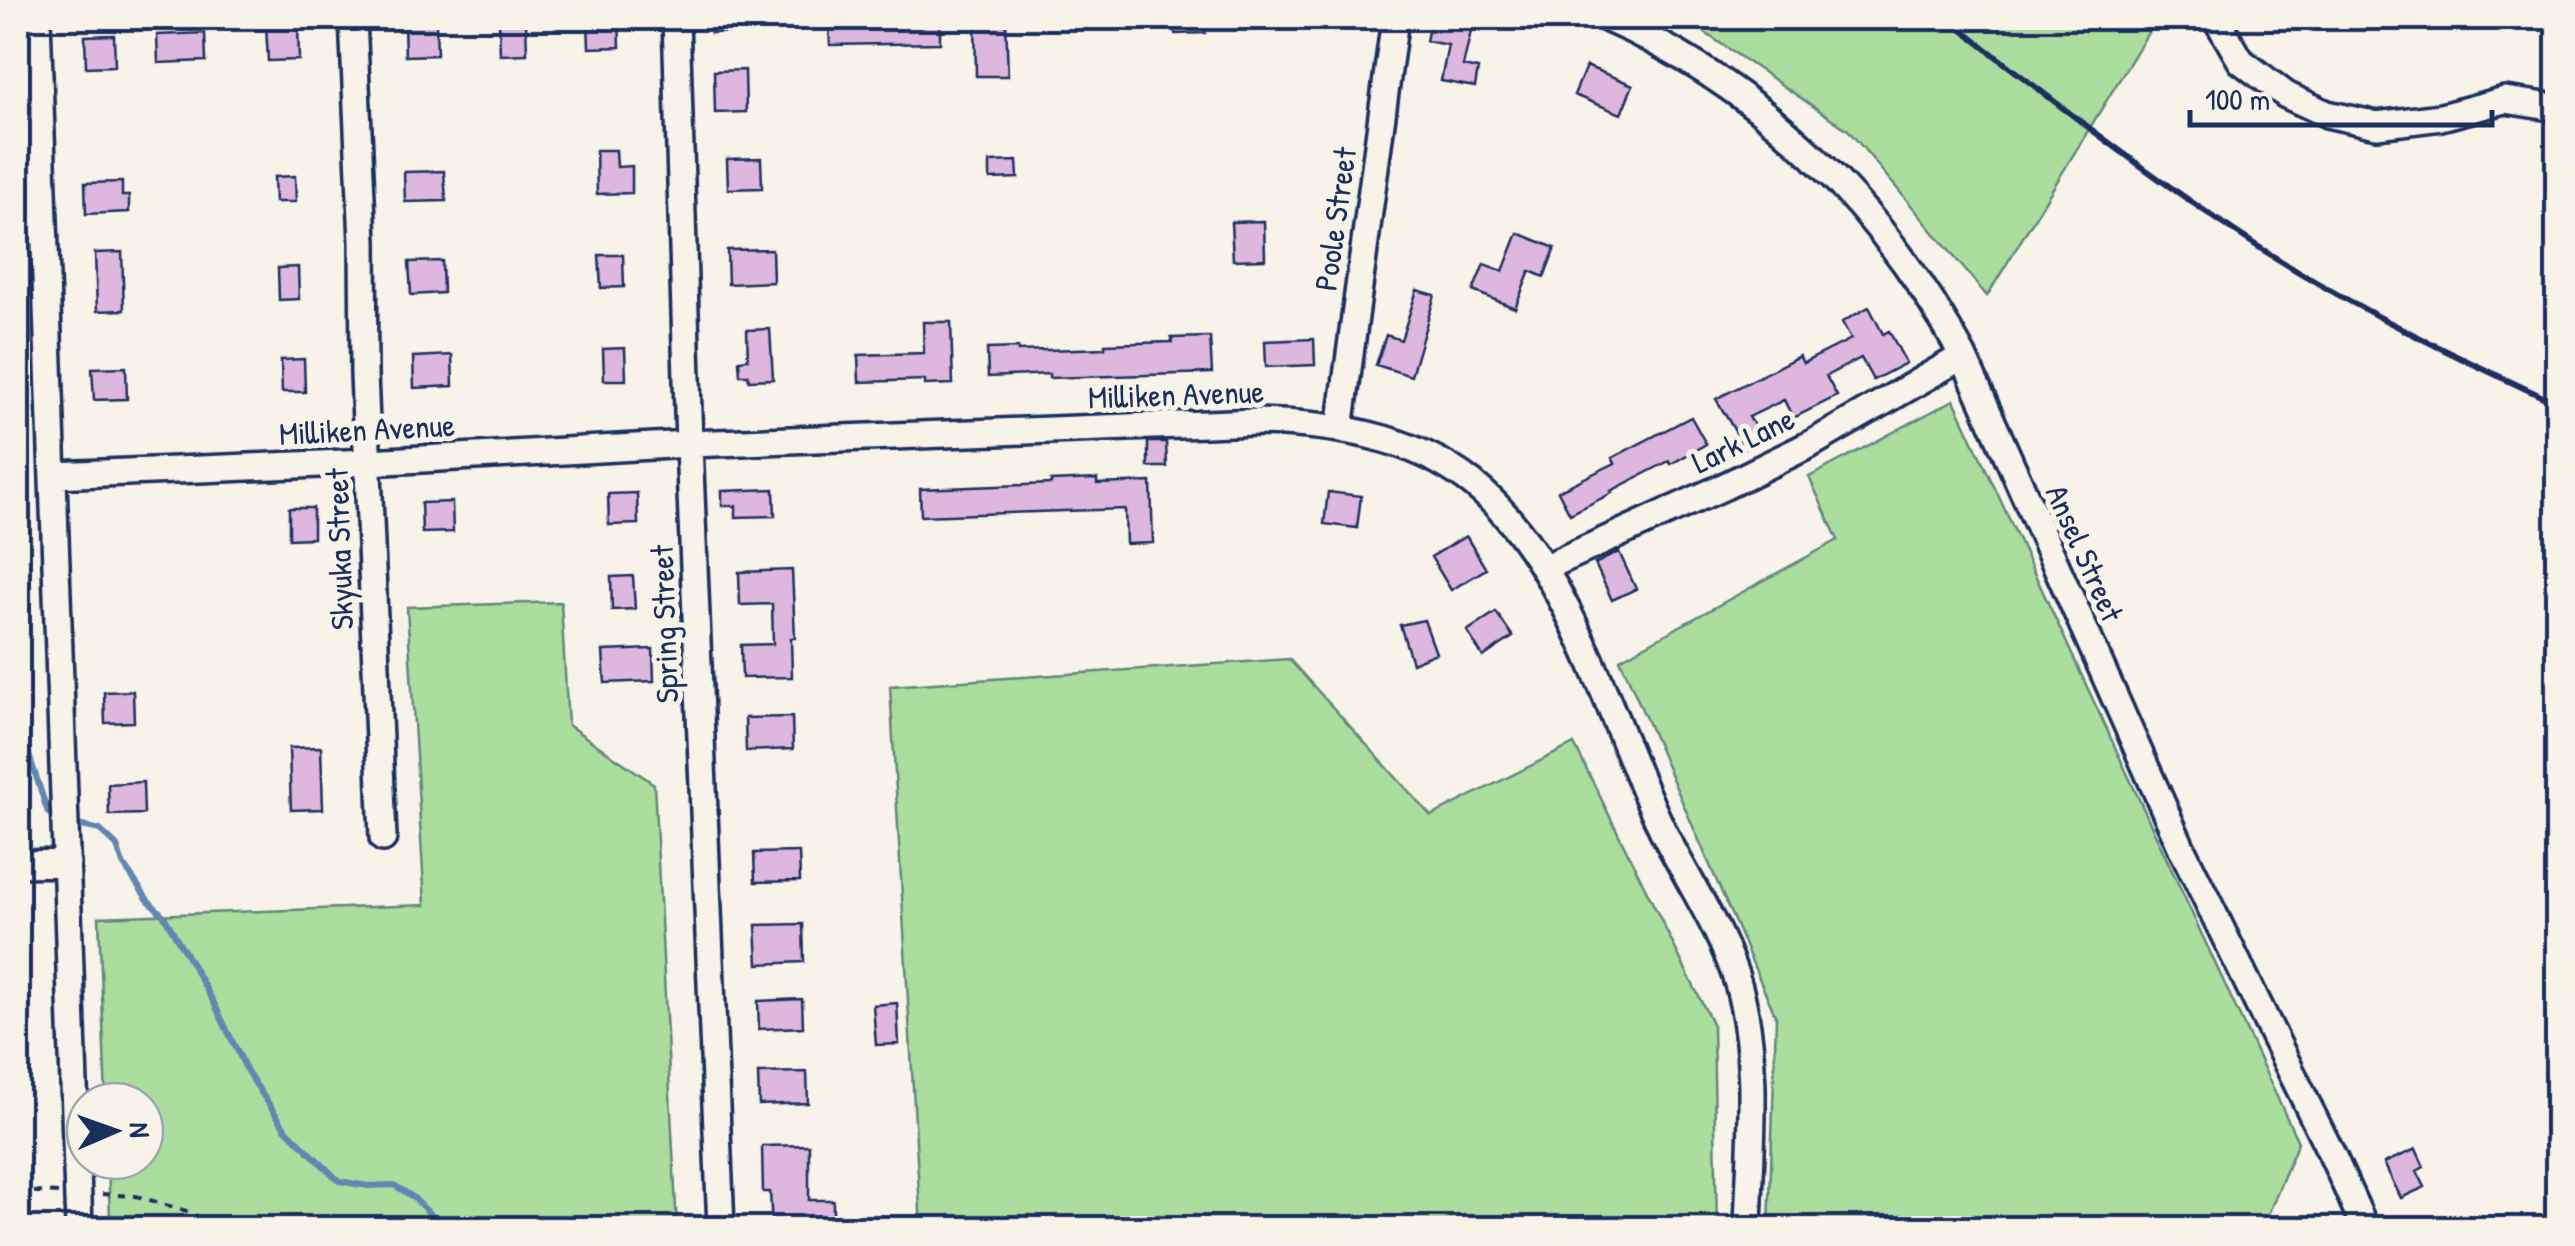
<svg xmlns="http://www.w3.org/2000/svg" width="2575" height="1246" font-family="'Patrick Hand',sans-serif">
  <style>
    .green { fill: #abdd9e; stroke: #63867e; stroke-width: 2.5 }
    .lines { fill: none; stroke-linecap: round; stroke-linejoin: round }
    .stream { stroke: #6086b2; stroke-width: 6 }
    .building { fill: #deb7df; stroke: #1b2f5e; stroke-width: 2.5 }
    .street-casing { stroke: #1b2f5e; stroke-width: 32 }
    .path { stroke: #1b2f5e; stroke-width: 4; stroke-dasharray: 8 8; stroke-linecap: butt }
    .street { stroke: #f7f3e8; stroke-width: 25 }
    .rail { stroke: #1b2f5e; stroke-width: 6 }
    .labels { text-anchor: middle; dominant-baseline: central; stroke-width: 10; stroke-linejoin: round; paint-order: stroke }
    .street-label { font-size: 32px; fill: #1b2f5e; stroke: #f7f3e8 }
  </style>
  <rect width="100%" height="100%" fill="#f7f3e8"/>
  <filter id="ink" filterUnits="userSpaceOnUse"><feTurbulence type="fractalNoise" baseFrequency=".01" numOctaves="2"/><feDisplacementMap in="SourceGraphic" scale="20" xChannelSelector="R" yChannelSelector="G"/><feConvolveMatrix kernelMatrix="1 2 1 2 8 2 1 2 1" color-interpolation-filters="sRGB"/></filter>
  <g filter="url(#ink)">
    <!-- green -->
    <path class="green" d="M1683,18h464l4,10 -164,268 -139,-166z
      M1954,400l344,742 -35,85 -494,1 7,-211 -156,-358 218,-119 -29,-63z
      M561,602l7,123 86,59 23,444h-503l-64,-10 -2,-57h37v-60h-39l-7,-184 326,-12 -18,-298z
      M1289,659l142,157 143,-72 139,281 4,203h-796l-31,-542z"/>
    <g class="lines">
      <!-- stream -->
      <path class="stream" d="M18,721l30,92 9,4
        M73,824l27,6 17,16 6,18 25,36 16,16 49,85 35,72 37,55 54,53 29,5 26,-1 19,12 31,31"/>
    </g>
    <!-- building -->
    <path class="building" d="M588,18h31l1,29 -31,1z
      M711,18h57v13l-57,2z
      M842,18h98v25l-110,2 -1,-19h13z
      M975,18h31l2,58h-32z
      M1174,18h30l1,15 -30,1z
      M1431,18h43l-11,48 15,3 -3,18 -34,-6 7,-36 -22,-4z
      M526,20l1,34 -27,1 -1,-34z
      M436,23l1,32 -32,1 -1,-32z
      M298,24l1,36 -31,1 -2,-36z
      M205,33l1,28 -48,2 -1,-28z
      M114,35l1,31 -29,1 -1,-31z
      M1586,66l47,19 -12,29 -47,-19z
      M745,70l1,42 -31,1 -1,-42z
      M596,150h20l1,17 15,-1v27l-35,1z
      M761,158l1,30 -34,1 -1,-30z
      M1017,161l1,17 -28,1v-17z
      M444,171l2,30 -41,1 -1,-30z
      M295,176l1,26h-21l-1,-25z
      M122,182v14h7v16l-43,2 -1,-31z
      M1264,221l1,38 -32,1 -2,-38z
      M1518,233l37,15 -11,29 -14,-6 -15,37 -42,-17 11,-27 19,7z
      M772,249l1,33 -45,2 -1,-34z
      M122,252l2,58 -27,1 -2,-58z
      M599,255h24l1,32 -23,1z
      M442,261l1,32 -32,2 -2,-33z
      M298,267l1,32 -20,1 -1,-32z
      M1417,290l18,5 -24,81 -35,-11 10,-30 15,5z
      M1869,307l14,27 6,-3 17,32 -33,17 -12,-22 -35,18 11,20 -44,22 -9,-18 -35,17 13,21 -17,10 -29,-49 83,-43 4,7 48,-24 -9,-17z
      M923,322h28l2,62 -28,1v-5l-66,2 -1,-27 66,-2z
      M770,329l3,50 -24,1 -1,-5h-8l-1,-15 9,-1 -1,-29z
      M1210,337l2,36 -163,5v-4l-61,3 -1,-28 31,-1v3l87,-3v-4l67,-2 -1,-4z
      M1314,339l1,26 -49,2 -1,-26z
      M625,348l1,32h-22l-1,-31z
      M452,355l1,31 -39,2 -1,-31z
      M304,359l1,33h-23l-1,-32z
      M126,367l1,32 -33,1 -2,-32z
      M1691,417l15,27 -35,20 -2,-3 -58,30 1,2 -42,21 -12,-23 57,-28 -3,-5z
      M1148,442h18l1,25h-19z
      M1097,479v5l54,-2 2,61 -27,1 -1,-35 -204,7 -1,-27 131,-5v-3z
      M774,489l1,27 -39,1v-11h-14v-15z
      M1328,492l33,4 -4,32 -33,-4z
      M637,493l1,31 -29,1 -1,-31z
      M452,502l1,30 -31,1 -1,-30z
      M289,508h24v30l-24,1z
      M1466,536l20,33 -35,21 -20,-33z
      M1619,552l17,37 -24,11 -17,-36z
      M792,570l3,68h-4l1,39 -50,1 -1,-33 32,-1 -1,-40 -32,1 -1,-33z
      M633,576l2,33 -23,1 -1,-33z
      M1496,612l17,25 -30,20 -16,-26z
      M1424,620l12,33 -24,10 -12,-38z
      M653,649l1,32 -49,2 -2,-32z
      M133,691l1,31 -29,1 -1,-31z
      M792,717l1,32 -47,2 -1,-33z
      M321,747l2,62 -32,1 -2,-62z
      M143,782l1,32 -35,1 -1,-31z
      M799,852l1,29 -45,1 -1,-29z
      M803,924l1,38 -46,2 -2,-39z
      M802,999l1,28 -44,2 -1,-28z
      M897,1003l2,41 -23,1 -3,-40z
      M807,1072l1,31 -49,2 -1,-32z
      M809,1145v55h24v20h-11v8h-50l-2,-36h-7l-1,-46z
      M2416,1149l8,18 -7,4 8,16 -24,11 -17,-35z"/>
    <g class="lines">
      <!-- street casing -->
      <g class="street-casing">
        <path id="street" d="M37,18l42,1210
          M353,18l10,224 1,132 19,464
          M676,18l13,426 32,784
          M1606,18c156,68 277,189 357,338l219,493 152,310 31,69
          M2216,18l25,43 45,34 41,19 50,11 64,-8 64,-17 53,8
          M1340,429l55,-411
          M54,475l314,-13 321,-18 568,-22c75,2 154,13 215,61 96,76 138,239 191,348 26,52 60,101 76,156 21,78 11,162 9,241
          M1544,568l181,-82 86,-42 152,-88
          M18,864l49,-1"/>
      </g>
      <!-- path -->
      <path class="path" d="M18,475h15
        M18,1191l40,2
        M102,1194l34,2 57,17 15,15"/>
      <!-- street -->
      <use href="#street" class="street"/>
      <!-- rail -->
      <path class="rail" d="M1947,18c99,78 201,157 307,226 93,61 203,113 304,160"/>
    </g>
  </g>
  <g class="labels">
    <!-- street labels -->
    <g class="street-label">
      <text transform="translate(1335 219) rotate(-82)">Poole Street</text>
      <text transform="translate(1176 394) rotate(-2)">Milliken Avenue</text>
      <text transform="translate(367 429) rotate(-3)">Milliken Avenue</text>
      <text transform="translate(1743 440) rotate(-26)">Lark Lane</text>
      <text transform="translate(339 549) rotate(-92)">Skyuka Street</text>
      <text transform="translate(2085 553) rotate(66)">Ansel Street</text>
      <text transform="translate(664 624) rotate(-92)">Spring Street</text>
    </g>
  </g>
  <!-- margin -->
  <rect width="2575" height="1246" fill="none" stroke="#f7f3e8" stroke-width="60"/>
  <rect x="30" y="30" width="2515" height="1186" fill="none" stroke="#1b2f5e" stroke-width="4" filter="url(#ink)"/>
  <!-- north arrow -->
  <g transform="translate(115 1131) rotate(88)"><circle r="48" fill="#f7f3e8" stroke="#9fa5b1" stroke-width="2.5"/>
  <path d="M0-8L18 38L0 25L-18 38Z" fill="#1b2f5e"/>
  <text y="-15" font-size="28" font-weight="bold" text-anchor="middle" fill="#1b2f5e">N</text>
  </g>
  <!-- scale -->
  <path d="M2190 110v15h302v-15" fill="none" stroke="#1b2f5e" stroke-width="5"/>
  <text x="2205" y="110" font-size="30" fill="#1b2f5e" stroke="#f7f3e8" stroke-width="8" paint-order="stroke">100 m</text>
</svg>
